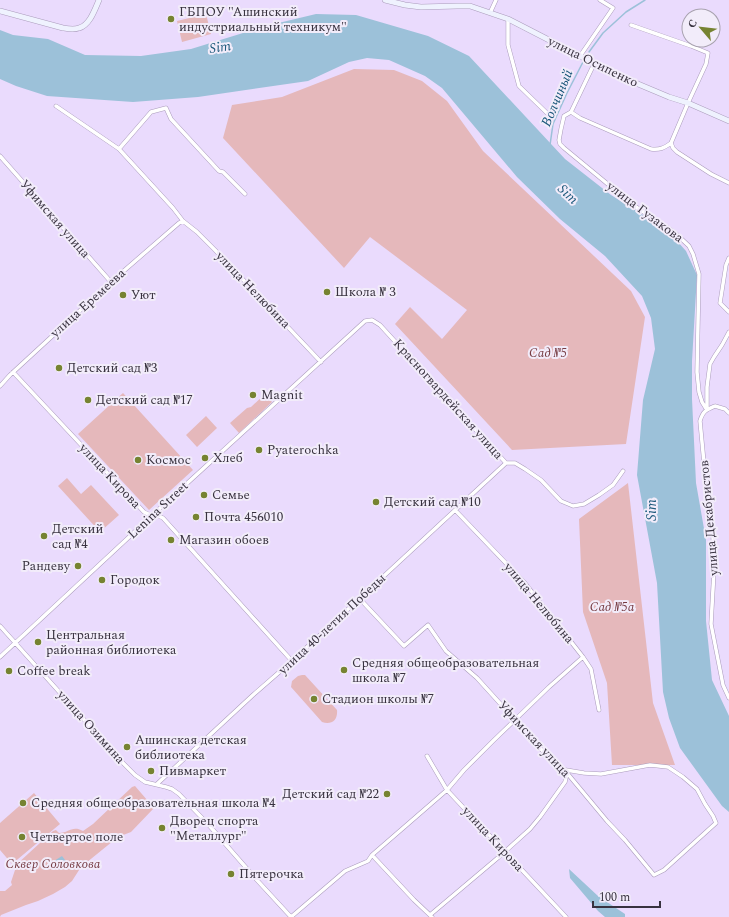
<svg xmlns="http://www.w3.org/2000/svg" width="729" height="917" font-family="Spectral,serif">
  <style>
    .green { fill: #e5b8bb }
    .water { fill: #9cc1d9 }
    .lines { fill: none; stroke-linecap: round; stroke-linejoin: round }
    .stream { stroke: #9cc1d9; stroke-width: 1.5 }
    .minor-casing { stroke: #ab9cbc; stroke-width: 4.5 }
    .secondary-casing { stroke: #ab9cbc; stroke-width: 6 }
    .minor { stroke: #fff; stroke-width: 3.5 }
    .secondary { stroke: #eff2fe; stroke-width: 5 }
    .poi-dot { fill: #768331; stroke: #f2ecfa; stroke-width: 1.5 }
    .labels { text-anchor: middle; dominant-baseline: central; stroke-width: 4; stroke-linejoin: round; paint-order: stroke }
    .poi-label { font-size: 13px; fill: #38323f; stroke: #f2ecfa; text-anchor: start }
    .street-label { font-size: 13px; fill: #38323f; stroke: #f2ecfa }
    .park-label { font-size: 13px; font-style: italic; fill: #763b42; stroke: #f2ecfa }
    .water-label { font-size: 14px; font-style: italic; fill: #1c597b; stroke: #f2ecfa }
  </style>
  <rect width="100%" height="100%" fill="#eadbfd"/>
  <!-- green -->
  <path class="green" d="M206,14l5,20 -29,8 -5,-21z
    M354,69l40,1 28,11 25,20 36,50 148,140 14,26 -19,127 -114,6 -117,-126 15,-17 32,32 25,-29 -97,-73 -26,31 -121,-130 9,-33 50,-8z
    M123,393l70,77 -44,40 -71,-76z
    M265,394l7,8 -33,31 -9,-10 17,-15 4,-1z
    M206,416l11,12 -20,19 -11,-12z
    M67,478l14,16 10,-9 28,30 -19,17 -42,-46z
    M628,483l25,220 22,62h-63l-5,-82 -24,-71 -4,-93z
    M302,675h3l32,35c1,11 -6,15 -15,12l-31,-35 1,-6 6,-5z
    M135,786l19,22 -23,24 -13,5 -37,30 -9,14 -7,6 -12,7 -15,7 -12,4 -25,10 -1,2v-26h5l7,-6 -1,-3 6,-18 36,-33 3,-1 3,3c10,0 13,-8 24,-2l10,-7 39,-37z
    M34,793l26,31 -48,40 -12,-14v-27z"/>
  <!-- water -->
  <path class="water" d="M316,14l40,1 72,21 41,20 96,103 46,36 56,35 19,21 11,24 -5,86v38l4,84 10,57v81l6,59 17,36v96l-7,-6 -42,-58 -11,-30 -6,-26 -6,-109 -20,-108 6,-75 12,-51 -4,-31 -9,-22 -37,-40 -45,-37 -43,-42 -75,-89 -17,-12 -36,-16 -22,-2 -18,4 -41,19 -110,16 -65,5 -86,-6 -31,-10 -16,-7v-49l13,5 35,4 37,16 56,1 50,-7 75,-23z
    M62,856l6,8 -8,6 -6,-9z
    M569,869l29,27 27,18v3h-20l-7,-6 -28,-33z"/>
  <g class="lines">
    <!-- stream -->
    <path class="stream" d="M589,52l14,-19 23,-21 19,-12
      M550,145l3,-21 14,-31 16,-31"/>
    <!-- minor casing -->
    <g class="minor-casing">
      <path id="minor" d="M490,13l6,-13
        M508,19v26l11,41 30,29
        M631,25l60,21 17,7 -2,11 -18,39 -17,40
        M580,56l33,-48 -13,-8
        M594,64l-23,48 -7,4 -3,13 -2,11 1,4 4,4 57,47 12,10 41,27 15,14 4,8 6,20 -2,98 2,20 3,10 5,8
        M56,106l63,43 54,59 10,13
        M571,112l9,6 71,31c9,1 13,-1 20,-6l2,5 4,4 34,22 18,9
        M119,149l32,-37 15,-4 5,11 48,52 4,1 22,22
        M0,156l111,126
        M729,258l-3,7 -6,38 9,9
        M13,372l131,140c7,5 12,1 19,6l129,143
        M0,386l10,-11 101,-93 68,-59 4,-2 14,11 18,18 106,112
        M707,409v-22l3,-23 4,-7 8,-12 7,-13
        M729,413l-4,-4 -10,-3c-9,4 -12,5 -15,15l8,84 5,32 1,34 -3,53 12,61 6,13
        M455,510l69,72 59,75 8,12 8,41
        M359,598l45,48 24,-21 18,26 31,27 29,32 12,15 42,44 7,4 40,48 18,19 29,35 10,-5 52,-47 -3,-7 -8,-12 -8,-15 -14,-12 -15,-10 -18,-2 -49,9 -17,-1 -24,-4
        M0,626l123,137 12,12 10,7 21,5 6,2 7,5 28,29 49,56 35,38
        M0,657l171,-159 194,-177 7,-1 8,5 126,138h9l10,6 16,11 20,21 12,5 11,-2 15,-9 14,-10 10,-14
        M427,756l20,34 119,127
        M157,784l96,-89 39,-34 214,-198
        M372,855l42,45 18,17
        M430,915l70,-59 30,-27 10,-12 25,-35 2,-9
        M291,917l54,-46 23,-10 4,-6 75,-65 17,-20 29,-29 56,-54 34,-30"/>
    </g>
    <!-- secondary casing -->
    <g class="secondary-casing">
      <path id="secondary" d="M385,0l20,5 16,2 36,-1h13l38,13 111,57 50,21 19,6 41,18
        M0,11l63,17c6,1 11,2 16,0 11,-3 16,-19 20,-28"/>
    </g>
    <!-- minor -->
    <use href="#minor" class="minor"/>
    <!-- secondary -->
    <use href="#secondary" class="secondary"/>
  </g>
  <!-- markers -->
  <g class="poi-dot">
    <circle cx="171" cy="19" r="4"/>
    <circle cx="327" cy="292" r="4"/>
    <circle cx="123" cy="295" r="4"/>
    <circle cx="59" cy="368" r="4"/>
    <circle cx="253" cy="395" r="4"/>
    <circle cx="88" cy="400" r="4"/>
    <circle cx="259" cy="450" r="4"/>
    <circle cx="205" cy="458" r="4"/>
    <circle cx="138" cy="460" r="4"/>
    <circle cx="204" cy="495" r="4"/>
    <circle cx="376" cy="502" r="4"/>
    <circle cx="196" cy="517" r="4"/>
    <circle cx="44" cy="536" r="4"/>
    <circle cx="171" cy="540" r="4"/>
    <circle cx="78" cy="566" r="4"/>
    <circle cx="102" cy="580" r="4"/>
    <circle cx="38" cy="642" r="4"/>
    <circle cx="344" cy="670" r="4"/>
    <circle cx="9" cy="671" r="4"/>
    <circle cx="314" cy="699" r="4"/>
    <circle cx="127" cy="747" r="4"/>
    <circle cx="151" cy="771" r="4"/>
    <circle cx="387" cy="794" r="4"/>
    <circle cx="23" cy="803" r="4"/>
    <circle cx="162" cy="828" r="4"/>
    <circle cx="22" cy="837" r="4"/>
    <circle cx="231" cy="874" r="4"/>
  </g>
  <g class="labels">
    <!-- poi labels -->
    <g class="poi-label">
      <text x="179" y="12">ГБПОУ "Ашинский<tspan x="179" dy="15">индустриальный техникум"</tspan></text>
      <text x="335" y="292">Школа № 3</text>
      <text x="131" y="295">Уют</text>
      <text x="67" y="368">Детский сад №3</text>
      <text x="261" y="395">Magnit</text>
      <text x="96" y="400">Детский сад №17</text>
      <text x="267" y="450">Pyaterochka</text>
      <text x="213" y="458">Хлеб</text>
      <text x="146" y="460">Космос</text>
      <text x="212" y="495">Семье</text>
      <text x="384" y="502">Детский сад №10</text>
      <text x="204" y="517">Почта 456010</text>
      <text x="52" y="529">Детский<tspan x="52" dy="15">сад №4</tspan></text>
      <text x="179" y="540">Магазин обоев</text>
      <text x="70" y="566" text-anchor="end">Рандеву</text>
      <text x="110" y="580">Городок</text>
      <text x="46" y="635">Центральная<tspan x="46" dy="15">районная библиотека</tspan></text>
      <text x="352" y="663">Средняя общеобразовательная<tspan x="352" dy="15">школа №7</tspan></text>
      <text x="17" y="671">Coffee break</text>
      <text x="322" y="699">Стадион школы №7</text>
      <text x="135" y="740">Ашинская детская<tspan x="135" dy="15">библиотека</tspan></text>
      <text x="159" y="771">Пивмаркет</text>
      <text x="379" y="794" text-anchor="end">Детский сад №22</text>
      <text x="31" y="803">Средняя общеобразовательная школа №4</text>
      <text x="170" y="821">Дворец спорта<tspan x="170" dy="15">"Металлург"</tspan></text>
      <text x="30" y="837">Четвертое поле</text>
      <text x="239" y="874">Пятерочка</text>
    </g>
    <!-- street labels -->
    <g class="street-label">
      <text transform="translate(593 62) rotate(26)">улица Осипенко</text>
      <text transform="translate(645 212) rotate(37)">улица Гузакова</text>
      <text transform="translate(55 219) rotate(49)">Уфимская улица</text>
      <text transform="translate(253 290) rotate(46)">улица Нелюбина</text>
      <text transform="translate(88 303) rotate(-42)">улица Еремеева</text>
      <text transform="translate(448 399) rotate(48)">Красногвардейская улица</text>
      <text transform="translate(110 476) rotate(47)">улица Кирова</text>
      <text transform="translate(158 510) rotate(-43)">Lenina Street</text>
      <text transform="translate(709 518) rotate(-95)">улица Декабристов</text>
      <text transform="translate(539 603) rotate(50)">улица Нелюбина</text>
      <text transform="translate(332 624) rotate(-43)">улица 40-летия Победы</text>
      <text transform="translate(91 727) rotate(48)">улица Озимина</text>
      <text transform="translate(534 739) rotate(47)">Уфимская улица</text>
      <text transform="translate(493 839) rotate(47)">улица Кирова</text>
    </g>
    <!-- park labels -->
    <g class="park-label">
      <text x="548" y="353">Сад №5</text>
      <text x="612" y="607">Сад №5а</text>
      <text x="53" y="864">Сквер Соловкова</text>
    </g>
    <!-- water labels -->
    <g class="water-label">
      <text transform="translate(220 47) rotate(-8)">Sim</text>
      <text transform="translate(557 98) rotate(-67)">Волчиный</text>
      <text transform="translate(568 194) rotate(44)">Sim</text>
      <text transform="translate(651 510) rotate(-90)">Sim</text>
    </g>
  </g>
  <!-- north arrow -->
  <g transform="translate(701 28) rotate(298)"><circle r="19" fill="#f2ecfa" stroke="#a8a2af"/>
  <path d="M0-3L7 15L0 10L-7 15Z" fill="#768331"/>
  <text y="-6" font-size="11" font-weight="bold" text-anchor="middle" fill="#38323f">С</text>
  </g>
  <!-- scale -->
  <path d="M593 901v6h67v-6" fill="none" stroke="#38323f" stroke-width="2"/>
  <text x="599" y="901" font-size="12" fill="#38323f" stroke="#f2ecfa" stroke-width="3" paint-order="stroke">100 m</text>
</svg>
